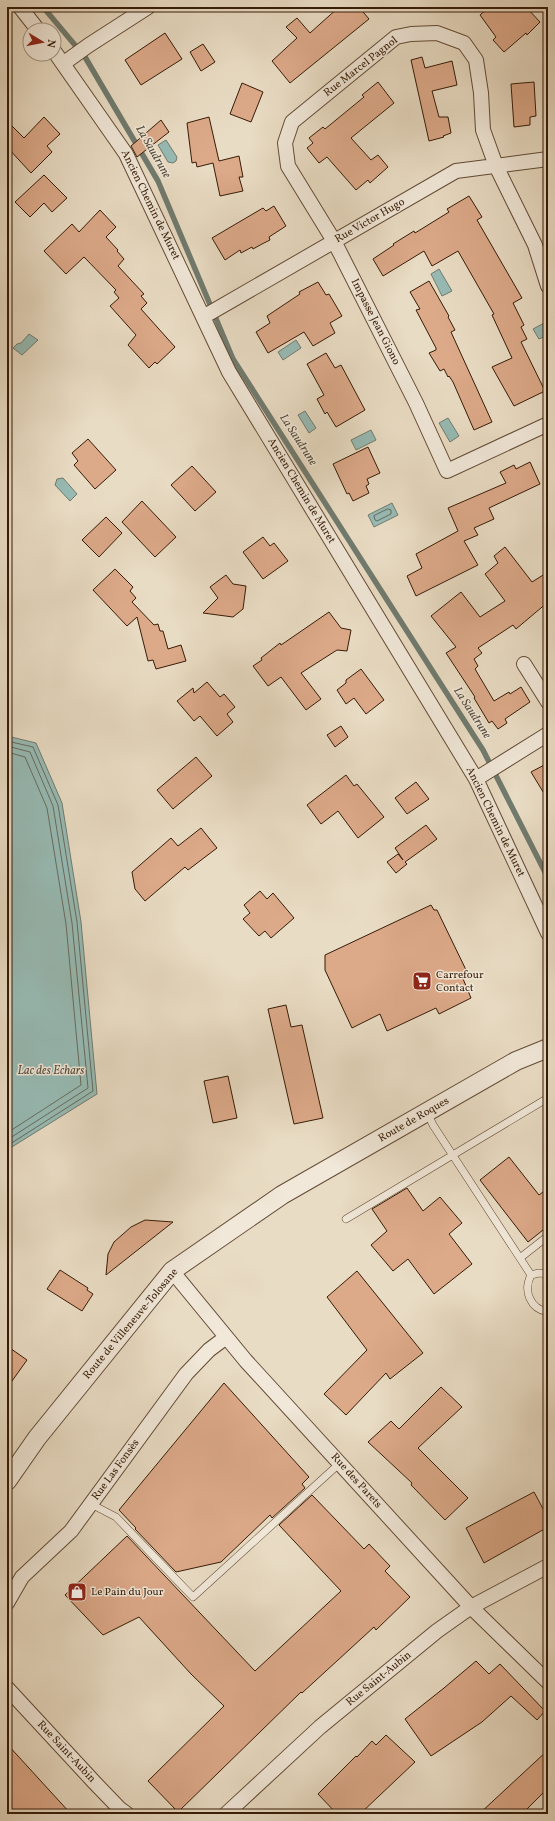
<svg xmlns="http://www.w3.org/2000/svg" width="555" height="1821" font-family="Vollkorn,serif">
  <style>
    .water { fill: #97bbb5; stroke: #707b6f }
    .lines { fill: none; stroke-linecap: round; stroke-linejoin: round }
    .shore { stroke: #666b5e; stroke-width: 1 }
    .stream { stroke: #707b6f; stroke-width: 5.5 }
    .building { fill: #dca989; stroke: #361b06 }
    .service-casing { stroke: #634b36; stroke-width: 8 }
    .minor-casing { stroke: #634b36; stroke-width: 16 }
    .tertiary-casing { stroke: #634b36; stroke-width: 20 }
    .service { stroke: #f1e8d9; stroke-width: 7 }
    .minor { stroke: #f1e8d9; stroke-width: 14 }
    .tertiary { stroke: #f1e8d9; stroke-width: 18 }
    .labels { text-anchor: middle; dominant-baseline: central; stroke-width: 3; stroke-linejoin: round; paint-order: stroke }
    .street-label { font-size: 11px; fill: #361b06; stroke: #f1e8d9 }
    .poi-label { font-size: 11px; fill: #361b06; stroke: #f1e8d9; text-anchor: start }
    .water-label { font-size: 12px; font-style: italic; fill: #534b3b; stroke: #f1e8d9 }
  </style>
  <rect width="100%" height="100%" fill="#e9dcc4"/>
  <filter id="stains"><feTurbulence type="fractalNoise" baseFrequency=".005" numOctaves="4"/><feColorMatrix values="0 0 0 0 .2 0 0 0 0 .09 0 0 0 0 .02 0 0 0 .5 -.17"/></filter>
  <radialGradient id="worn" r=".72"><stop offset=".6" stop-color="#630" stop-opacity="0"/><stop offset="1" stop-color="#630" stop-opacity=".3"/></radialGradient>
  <!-- water -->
  <path class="water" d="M166,140l11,17 -1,4 -3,2 -5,-1 -10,-17z
    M439,269l13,22 -10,5 -11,-22z
    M548,321v14l-9,4 -6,-10z
    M29,334l9,6 -16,15 -9,-7 4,-4 4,-1z
    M296,340l5,8 -18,12 -5,-8z
    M305,411l11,17 -7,5 -11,-18z
    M448,418l11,18 -9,6 -11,-19z
    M371,430l5,10 -20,10 -5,-10z
    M63,478l14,16 -7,7 -15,-16 2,-6z
    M392,503l6,12 -24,12 -6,-12z
    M7,736l29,7 26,60 19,119 16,172 -90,56z"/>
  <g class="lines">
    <!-- shore -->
    <path class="shore" d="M388,509l3,1v4l-14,7 -2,-1 -1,-4z
      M7,741l26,6 25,58 19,117 16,169 -86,55
      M7,746l23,6 23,54 19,117 16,165 -81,52
      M7,752l18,5 22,51 19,116 15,161 -74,48"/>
    <!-- stream -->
    <path class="stream" d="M43,7l42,50 73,124 75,178 250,391 65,128"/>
  </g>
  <!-- building -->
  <path class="building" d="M339,7h20l10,12 -79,64 -18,-22 25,-23 -11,-11 11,-9 13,15z
    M489,7h37l14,15 -13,13 -1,-2 -22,19 -11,-12 3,-3 -16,-22z
    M165,33l17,26 -41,26 -16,-25z
    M203,44l12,18 -14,9 -11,-19z
    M422,57l3,11 27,-7 5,24 -25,6 7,26h9l3,16 -8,3 1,1 -15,4 -18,-81z
    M378,82l16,21 -43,35 20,22 7,-5 10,12 -18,16 -2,-3 -12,10 -29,-33 -8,6 -12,-15 6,-5 -4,-5 14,-11 2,2 39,-32 -2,-2z
    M534,82l2,34 -6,1v8l-16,2 -3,-43z
    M242,83l21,9 -12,30 -21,-8z
    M44,117l16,17 -13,12 5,6 -21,21 -24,-26v-26l17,17z
    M209,117l10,44 20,-5 4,21h-4l4,14 -23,5 -7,-33 -16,4 -1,-5 -4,1 -5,-40z
    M161,120l8,12 -32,25 -6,-11z
    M44,175l23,23 -15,14 -8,-9 -14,14 -15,-15z
    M469,196l13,21 -5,3 45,78 -9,5 11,22 -3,2 6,12 -6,3 24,49 -31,15 -22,-39 20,-9 -20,-43 2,-1 -36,-63 -26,15 -8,-15 -41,25 -10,-17 21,-14 -1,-1 21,-13 1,2 34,-21 -2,-3z
    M274,206l12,20 -17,11 1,3 -8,4 -9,5 -1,-2 -11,6 -1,-3 -15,10 -13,-22 51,-30 3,3z
    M100,210l16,17 -10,10 12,13 -1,1 7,8 -6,7 26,28 -3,2 6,7 -6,6 34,38 -18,17 -2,-2 -6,6 -21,-23 8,-10 -26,-29 9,-8 -5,-6 2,-2 -32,-33 -18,17 -22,-23 28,-27 7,8z
    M429,281l20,35 -1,1 7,13 -4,2 41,90 -18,8 -21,-48 -4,-6 -1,1 -4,-8 -4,2 -11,-18 7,-3v-2l-20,-38 4,-1 -10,-17z
    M318,282l8,13 3,-1 13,22 -12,7 5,10 -22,13 -9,-14 -36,21 -12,-21 14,-9 -3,-7 33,-22 -1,-2z
    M326,353l9,15 6,-3 24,45 -29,17 -9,-15 -2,2 -8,-15 7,-4 -17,-31z
    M88,439l28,31 -21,19 -21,-24 4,-4 -6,-8z
    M368,447l12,26 -13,6 2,5 -3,2 3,7 -16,8 -4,-8 -2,1 -14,-30z
    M530,462l10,22 -51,24 5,11 -20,9 4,7 -14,6 14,24 -62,31 -9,-20 15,-8 -6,-14 42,-23 -10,-23 58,-25 -6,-11 14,-7 2,4z
    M192,466l24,26 -21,19 -24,-26z
    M142,501l34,36 -21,20 -33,-35z
    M106,517l16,16 -23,24 -17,-17z
    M263,537l7,9 4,-3 14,18 -25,18 -20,-27z
    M505,547l27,35 16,-10v30l-32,27 -3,-4 -35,23 4,5 -8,6 4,7 -3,3 19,32 15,-9 1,2 11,-7 9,15 -25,17 2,4 -9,6 -6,-8 -3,2 -15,-25 1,-1 -29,-44 10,-6 -25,-31 30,-24 19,25 25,-16 -20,-27 13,-11 -4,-7z
    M115,569l18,18 -3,4 6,7 -4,4 22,23 4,-1 2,7h3l5,18 13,-4 5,16 -30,8 -3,-9 -5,1 -11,-44 -10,9 -34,-36z
    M226,575l7,9 13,2 -3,23 -10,8 -30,-4 15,-15 -8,-11z
    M329,612l12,16 10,2 -4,21 -10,-1 -36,23 20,26 -15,11 -25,-33 -13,9 -15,-20 9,-6 -1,-2 19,-15 1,2z
    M361,669l23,31 -18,14 -12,-16 -8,6 -9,-14 9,-7v-3z
    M207,682l13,15 4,-3 11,13 -8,7 6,8 -16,14 -17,-20 -6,5 -17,-20 16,-13 1,5z
    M341,726l7,11 -13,10 -8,-12z
    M196,757l16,19 -39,33 -16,-19z
    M548,763v37l-17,-28z
    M346,775l8,11 3,-2 27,33 -26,21 -20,-27 -17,13 -14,-19z
    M416,782l13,17 -22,15 -12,-16z
    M426,825l11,14 -32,23 2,2 -11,9 -9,-11 11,-8 5,6 -8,-12z
    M201,828l16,20 -29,22 -3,-3 -40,34 -10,-12 -3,-17 39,-34 7,8z
    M260,891l7,8 6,-6 21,25 -23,20 -6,-7 -6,5 -16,-17 7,-6 -6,-8z
    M431,905l3,5h3l30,62 -6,2 10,24 -32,16 -3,-6 -49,23 -7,-17 -28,14 -27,-58v-15z
    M286,1005l5,22 11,-2 21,93 -29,6 -26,-115z
    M228,1076l9,42 -24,5 -9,-42z
    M509,1157l30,38 9,-7v38l-20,16 -48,-62z
    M407,1188l16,23 17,-14 22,26 -13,11 23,30 -38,30 -26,-35 -15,12 -22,-26 16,-14 -15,-22z
    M145,1220l28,2 -67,53 2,-21 6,-12 17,-15z
    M60,1270l28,18 -1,2 6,4 -11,17 -35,-22z
    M357,1271l66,82 -33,26 -4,-6 -40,42 -22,-21 43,-44 -40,-53z
    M7,1346l20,14 -20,28z
    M224,1383l85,94 -7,7 3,4 -33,30 -2,-3 -49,47 -45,10 -41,-43 1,-1 -17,-18z
    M441,1387l21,20 -44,41 50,50 -23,22 -34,-35 1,-2 -44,-41 23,-21 8,8z
    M534,1492l14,26v9l-64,36 -18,-35z
    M312,1495l52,54 5,-5 21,22 -5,5 25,26 -34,33 -2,-3 -72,66 -1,-1 -123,120 -30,-31 76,-75 -33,-32 -52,-57 -36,18 -38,-40 62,-59 128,135 86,-80 -62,-66z
    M476,1661l13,13 11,-10 45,47 -8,9 -26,-24 -29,26 -51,34 -26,-37 39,-31z
    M386,1735l29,27 -55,52h-23l-19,-20 38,-38 1,1 15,-16 4,4z
    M7,1744l64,70h-64z
    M548,1750v38l-26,26h-43z"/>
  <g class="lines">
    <!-- service casing -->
    <g class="service-casing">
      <path id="service" d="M427,1112l6,13 98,150
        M346,1219l202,-121
        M520,1258l28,-22
        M548,1274l-9,-1 -8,2c-8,16 -1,34 17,37
        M91,1504l25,13 77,80 147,-134"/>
    </g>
    <!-- minor casing -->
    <g class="minor-casing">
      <path id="minor" d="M20,7l18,23
        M54,51l72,103 103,218 247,407 72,154
        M64,63l25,-18 59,-38
        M548,286l-13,-41 -39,-79 -13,-36 -2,-37 -5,-33 -12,-17 -27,-10 -26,1 -15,3 -104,85 -7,21 3,23 46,75 82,162 31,68 101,-47
        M203,317l253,-146 92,-12
        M524,664l24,38
        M476,779l72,-45
        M172,1271l74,90 225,246 77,75
        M7,1603l15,-26 49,-46 115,-157 23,-24 16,-12
        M7,1688l87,94 26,27 7,5
        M226,1814l94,-87 117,-96 34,-24 77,-41"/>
    </g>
    <!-- tertiary casing -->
    <g class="tertiary-casing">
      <path id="tertiary" d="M7,1481l30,-43 135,-167 110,-76 234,-134 32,-13"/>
    </g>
    <!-- service -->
    <use href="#service" class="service"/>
    <!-- minor -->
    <use href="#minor" class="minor"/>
    <!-- tertiary -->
    <use href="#tertiary" class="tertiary"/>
  </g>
  <!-- icons -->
  <defs>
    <g id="supermarket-square" transform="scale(1)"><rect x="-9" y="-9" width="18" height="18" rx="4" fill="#8f2418" stroke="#f1e8d9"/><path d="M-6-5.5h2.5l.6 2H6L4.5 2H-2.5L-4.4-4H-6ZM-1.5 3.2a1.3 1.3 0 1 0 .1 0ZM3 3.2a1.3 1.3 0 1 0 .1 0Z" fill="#fff"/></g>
    <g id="shop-square" transform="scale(1)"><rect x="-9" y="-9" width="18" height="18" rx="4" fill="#8f2418" stroke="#f1e8d9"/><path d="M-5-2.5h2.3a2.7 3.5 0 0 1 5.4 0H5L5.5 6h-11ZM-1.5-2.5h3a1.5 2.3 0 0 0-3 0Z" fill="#fff"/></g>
  </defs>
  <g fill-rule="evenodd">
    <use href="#supermarket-square" x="422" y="981"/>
    <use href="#shop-square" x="77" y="1592"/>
  </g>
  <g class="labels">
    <!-- street labels -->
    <g class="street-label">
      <text transform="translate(361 67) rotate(-38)">Rue Marcel Pagnol</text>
      <text transform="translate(150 205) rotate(64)">Ancien Chemin de Muret</text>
      <text transform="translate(370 221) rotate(-30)">Rue Victor Hugo</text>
      <text transform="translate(375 322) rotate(63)">Impasse Jean Giono</text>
      <text transform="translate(301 491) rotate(59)">Ancien Chemin de Muret</text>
      <text transform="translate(495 822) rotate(64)">Ancien Chemin de Muret</text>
      <text transform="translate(414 1120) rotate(-30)">Route de Roques</text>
      <text transform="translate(131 1324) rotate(-50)">Route de Villeneuve-Tolosane</text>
      <text transform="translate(116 1470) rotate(-54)">Rue Las Fonsès</text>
      <text transform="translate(356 1481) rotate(48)">Rue des Parets</text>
      <text transform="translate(379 1679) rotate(-39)">Rue Saint-Aubin</text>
      <text transform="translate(66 1752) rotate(47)">Rue Saint-Aubin</text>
    </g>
    <!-- poi labels -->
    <g class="poi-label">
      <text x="436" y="975">Carrefour<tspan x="436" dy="13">Contact</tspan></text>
      <text x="91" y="1592">Le Pain du Jour</text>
    </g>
    <!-- water labels -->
    <g class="water-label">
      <text transform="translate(153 152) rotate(60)">La Saudrune</text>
      <text transform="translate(298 440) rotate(57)">La Saudrune</text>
      <text transform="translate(472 713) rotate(57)">La Saudrune</text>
      <text x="51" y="1071">Lac des Echars</text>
    </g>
  </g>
  <!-- margin -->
  <rect width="555" height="1821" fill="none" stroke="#e9dcc4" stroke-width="24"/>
  <rect x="8" y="8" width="539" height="1805" fill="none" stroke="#361b06" stroke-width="2"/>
  <rect x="12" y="12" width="531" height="1797" fill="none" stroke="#361b06"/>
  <!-- north arrow -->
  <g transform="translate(42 42) rotate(100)"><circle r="19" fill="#f1e8d9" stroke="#a69685"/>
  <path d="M0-3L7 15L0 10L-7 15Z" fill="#8f2418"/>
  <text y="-6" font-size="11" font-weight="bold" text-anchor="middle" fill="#361b06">N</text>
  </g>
  <rect width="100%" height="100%" filter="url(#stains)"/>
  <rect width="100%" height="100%" fill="url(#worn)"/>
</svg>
